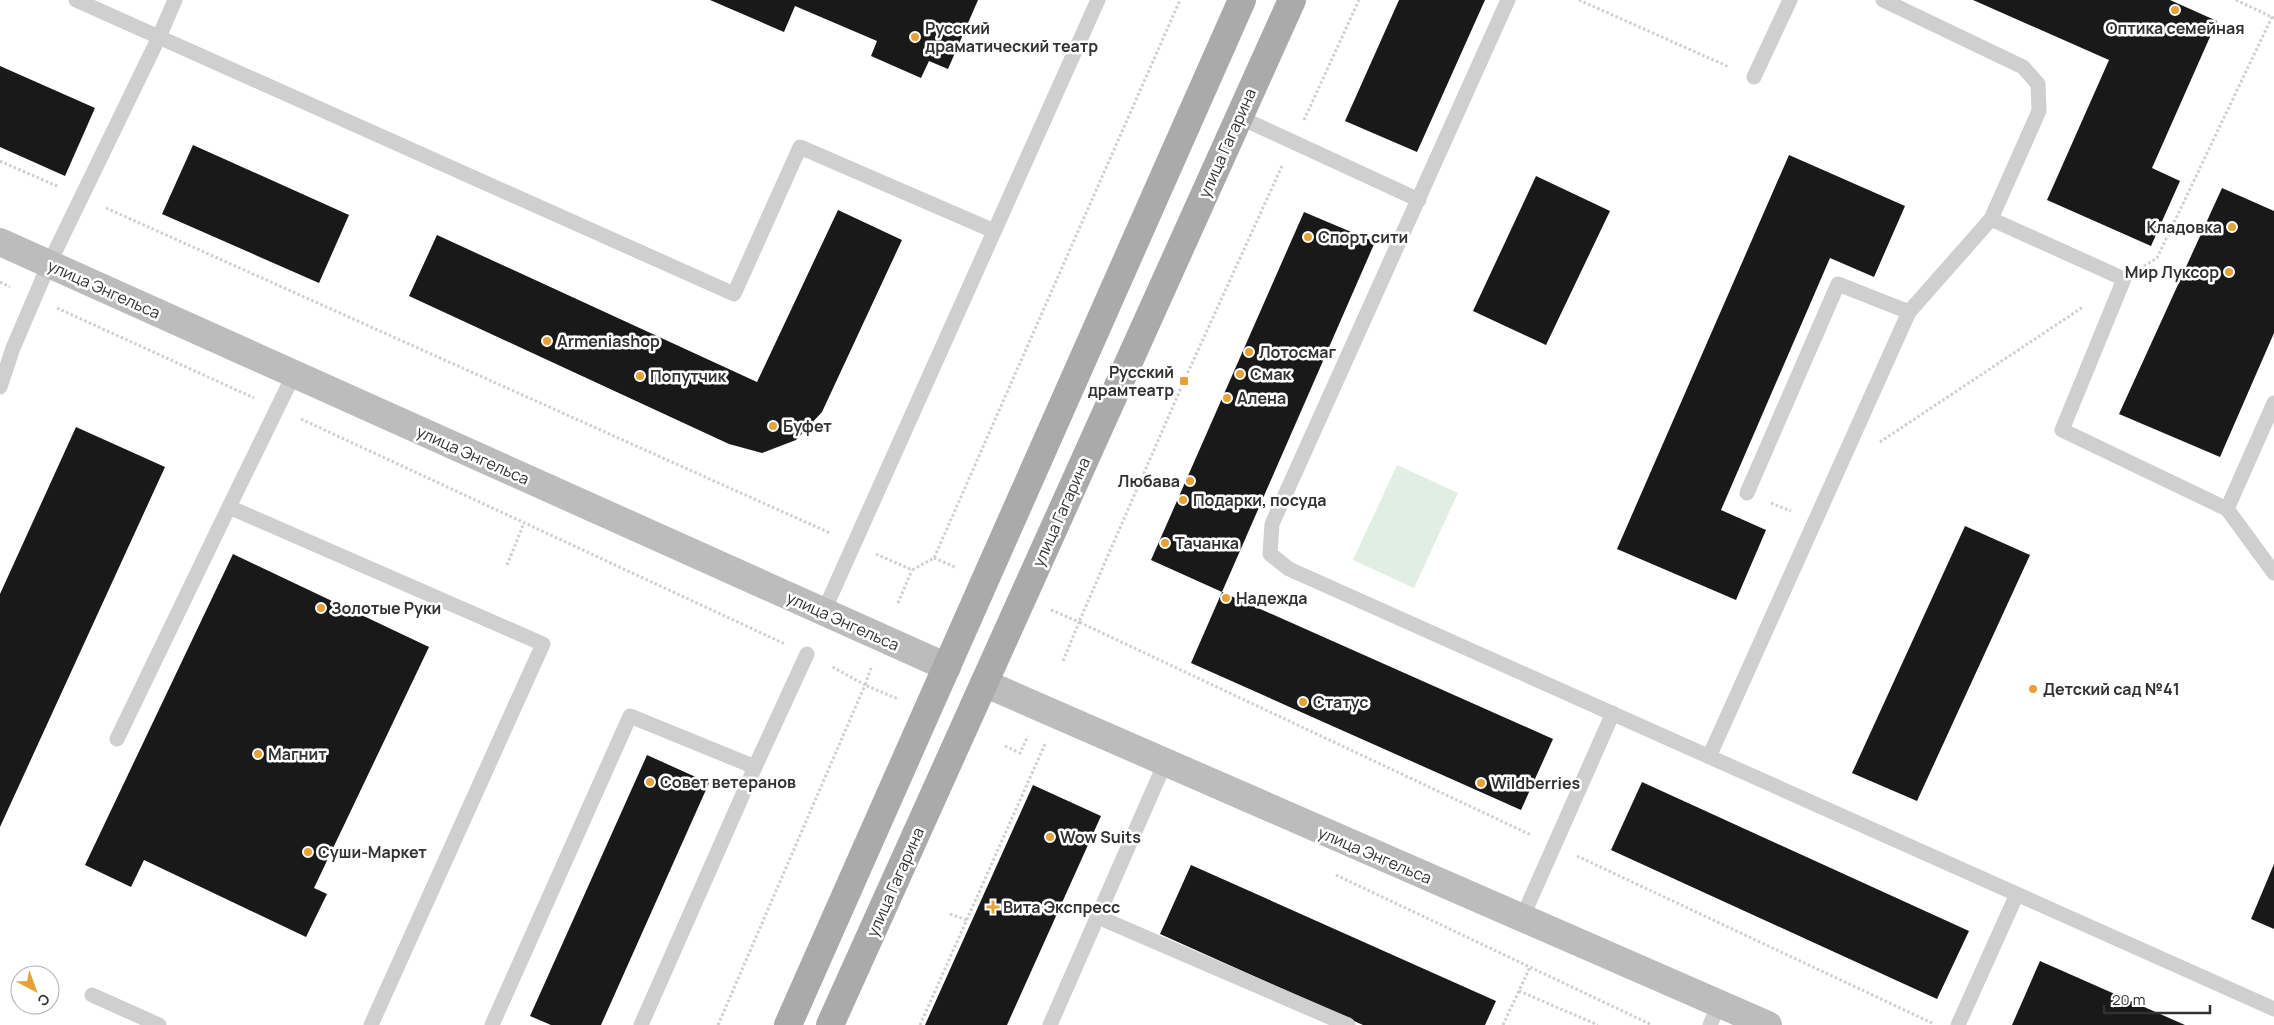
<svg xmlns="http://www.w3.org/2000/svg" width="2274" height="1025" font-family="Manrope,sans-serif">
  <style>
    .green { fill: #e1efe3 }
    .building { fill: #191919 }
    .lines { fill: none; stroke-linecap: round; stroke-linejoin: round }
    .path { stroke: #cfcfcf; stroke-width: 3; stroke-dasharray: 2.5 2.5; stroke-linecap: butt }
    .lane { stroke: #cfcfcf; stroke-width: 15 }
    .secondary { stroke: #bcbcbc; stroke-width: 28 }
    .primary { stroke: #aaa; stroke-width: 28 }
    .poi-dot { fill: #e8a136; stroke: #fff; stroke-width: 2 }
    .labels { text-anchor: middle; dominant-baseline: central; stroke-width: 5; stroke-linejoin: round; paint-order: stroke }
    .poi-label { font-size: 16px; font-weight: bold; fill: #323232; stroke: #fff; text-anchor: start }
    .street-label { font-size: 16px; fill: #323232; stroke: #fff }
  </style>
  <rect width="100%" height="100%" fill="#fff"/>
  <!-- green -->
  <path class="green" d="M1397,465l61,28 -44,95 -61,-28z"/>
  <!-- building -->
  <path class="building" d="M710,0h268l-30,69 -19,-8 -8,17 -50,-22 6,-15 -82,-35 -11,26z
    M1399,0h86l-68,152 -72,-31z
    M1973,0h197l47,21 -65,147 28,13 -29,65 -104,-46 62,-140z
    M0,66l95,42 -30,68 -65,-29z
    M193,145l156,70 -30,68 -157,-69z
    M1789,155l116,51 -31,71 -44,-19 -109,252 45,20 -30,70 -119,-51z
    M1536,176l74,35 -64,134 -73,-34z
    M2222,188l52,23v122l-54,124 -101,-43z
    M838,210l64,30 -80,172 -26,28 -34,13 -33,-9 -320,-148 28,-61 320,147z
    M1304,212l71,30 -153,350 -71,-32z
    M76,427l89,40 -165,360v-233z
    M1965,526l65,29 -113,246 -65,-28z
    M233,554l196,93 -115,241 13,6 -21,43 -162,-77 -13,27 -46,-22z
    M1222,592l331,147 -32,71 -330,-147z
    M647,755l62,28 -108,242h-50l-21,-9z
    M1642,782l327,149 -32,68 -326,-149z
    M1033,785l68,31 -94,209h-82z
    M2274,864v65l-23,-10z
    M1191,865l305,136 -11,24h-122l-203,-91z
    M2040,961l145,64h-173z"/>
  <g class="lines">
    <!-- path -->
    <path class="path" d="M1579,0l150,67
      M2236,0l38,18
      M1304,120l55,-120
      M0,161l59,26
      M1282,166l-98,215 -105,241 452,213
      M106,208l724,325
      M2144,266l13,-8 115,-241
      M0,282l10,5
      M57,308l197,90
      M301,419l484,225
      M1880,442l203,-135
      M1771,503l20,8
      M876,554l36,16 22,-12 246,-558
      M934,558l23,10
      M507,565l17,-42
      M898,603l14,-33
      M1051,610l28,12 -16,39
      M871,668l-6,17 33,14
      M1005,746l15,7 8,-17
      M1577,856l355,167
      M1336,875l316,150
      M950,914l17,6
      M1519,991l79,34
      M718,1025l147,-340 -34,-19
      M920,1025l125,-281
      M1503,1025l27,-58"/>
    <!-- lane -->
    <path class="lane" d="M76,0l658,294 66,-147 194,84
      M1508,0l-236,524 -2,30 19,15 985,440
      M1883,0l140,67 15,17 1,27 -48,108
      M1754,77l36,-77
      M1239,117l180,83
      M294,374l-65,133 314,137 -172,381
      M0,387l13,-39 36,-84 110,-227 16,-37
      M1747,493l91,-209 71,28
      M2227,509l47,64
      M823,613l275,-613
      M117,739l112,-232
      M1709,757l200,-445 82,-93 133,60 -62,151 165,79 47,-106
      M755,767l52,-113
      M1098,917l250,108
      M1522,918l91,-205
      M92,995l67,30
      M492,1025l138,-309 125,51 -114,258
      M1050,1025l115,-262
      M1710,1025l9,-21
      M1958,1025l59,-131"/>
    <!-- secondary -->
    <path class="secondary" d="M0,242l947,425
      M984,683l784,342"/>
    <!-- primary -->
    <path class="primary" d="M788,1025l454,-1025
      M830,1025l462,-1025"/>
  </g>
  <!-- markers -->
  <g class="poi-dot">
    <circle cx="2175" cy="10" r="5"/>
    <circle cx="915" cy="37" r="5"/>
    <circle cx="2232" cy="227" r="5"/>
    <circle cx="1308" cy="237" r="5"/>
    <circle cx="2229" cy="272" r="5"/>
    <circle cx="547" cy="341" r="5"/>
    <circle cx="1249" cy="352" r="5"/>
    <circle cx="1240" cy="374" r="5"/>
    <circle cx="640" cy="376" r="5"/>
    <rect x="1179" y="376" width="10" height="10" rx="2.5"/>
    <circle cx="1227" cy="398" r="5"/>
    <circle cx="773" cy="426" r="5"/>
    <circle cx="1190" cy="481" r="5"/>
    <circle cx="1183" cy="500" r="5"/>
    <circle cx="1165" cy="543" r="5"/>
    <circle cx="1226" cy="598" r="5"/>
    <circle cx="321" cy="608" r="5"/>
    <circle cx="2033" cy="689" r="5"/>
    <circle cx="1303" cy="702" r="5"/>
    <circle cx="258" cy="754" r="5"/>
    <circle cx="650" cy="782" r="5"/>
    <circle cx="1481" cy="783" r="5"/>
    <circle cx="1050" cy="837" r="5"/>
    <circle cx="308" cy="852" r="5"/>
    <path d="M990.5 899.5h5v5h5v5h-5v5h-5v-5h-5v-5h5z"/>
  </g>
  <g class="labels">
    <!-- poi labels -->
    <g class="poi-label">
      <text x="925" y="28">Русский<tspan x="925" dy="18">драматический театр</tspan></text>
      <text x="2175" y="28" text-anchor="middle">Оптика семейная</text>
      <text x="2222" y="227" text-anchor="end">Кладовка</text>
      <text x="1318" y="237">Спорт сити</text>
      <text x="2219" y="272" text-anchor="end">Мир Луксор</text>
      <text x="557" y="341">Armeniashop</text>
      <text x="1259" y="352">Лотосмаг</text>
      <text x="1174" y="372" text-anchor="end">Русский<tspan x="1174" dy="18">драмтеатр</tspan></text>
      <text x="1250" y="374">Смак</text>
      <text x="650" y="376">Попутчик</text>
      <text x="1237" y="398">Алена</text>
      <text x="783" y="426">Буфет</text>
      <text x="1180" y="481" text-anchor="end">Любава</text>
      <text x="1193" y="500">Подарки, посуда</text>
      <text x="1175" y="543">Тачанка</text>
      <text x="1236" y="598">Надежда</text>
      <text x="331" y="608">Золотые Руки</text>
      <text x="2043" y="689">Детский сад №41</text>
      <text x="1313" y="702">Статус</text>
      <text x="268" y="754">Магнит</text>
      <text x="660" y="782">Совет ветеранов</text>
      <text x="1491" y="783">Wildberries</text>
      <text x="1060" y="837">Wow Suits</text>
      <text x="318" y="852">Суши-Маркет</text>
      <text x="1003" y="907">Вита Экспресс</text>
    </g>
    <!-- street labels -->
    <g class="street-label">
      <text transform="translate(1227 143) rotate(-66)">улица Гагарина</text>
      <text transform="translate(104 289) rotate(24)">улица Энгельса</text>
      <text transform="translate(473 455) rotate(24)">улица Энгельса</text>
      <text transform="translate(1061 512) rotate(-66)">улица Гагарина</text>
      <text transform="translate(843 621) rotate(24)">улица Энгельса</text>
      <text transform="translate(1375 855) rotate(23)">улица Энгельса</text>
      <text transform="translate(895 882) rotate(-66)">улица Гагарина</text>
    </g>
  </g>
  <!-- north arrow -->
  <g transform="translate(35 990) rotate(139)"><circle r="24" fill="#ffffff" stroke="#adadad"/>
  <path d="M0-4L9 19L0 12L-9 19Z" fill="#e8a136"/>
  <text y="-8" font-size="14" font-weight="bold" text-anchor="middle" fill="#323232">С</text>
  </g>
  <!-- scale -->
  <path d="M2104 1005v8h106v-8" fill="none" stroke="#323232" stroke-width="2.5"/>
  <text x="2112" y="1005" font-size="15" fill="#323232" stroke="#ffffff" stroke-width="4" paint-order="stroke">20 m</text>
</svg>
